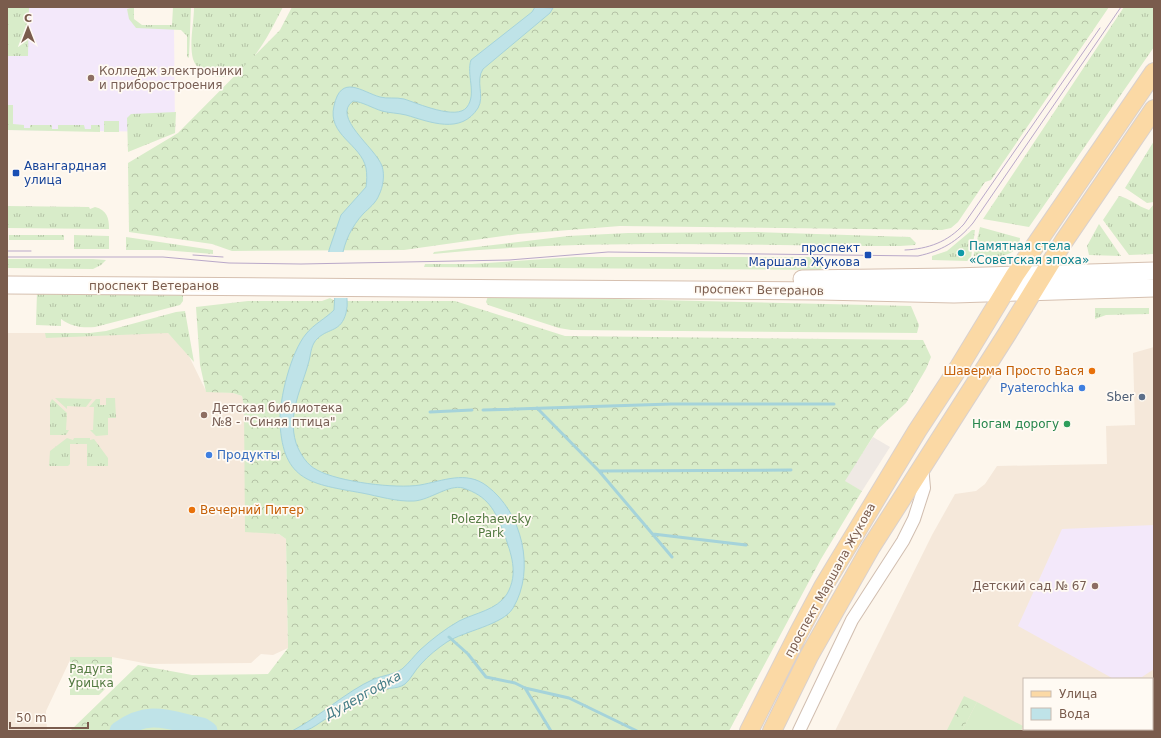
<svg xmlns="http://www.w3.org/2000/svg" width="1161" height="738" font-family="'DejaVu Sans',sans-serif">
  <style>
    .residential { fill: #f5e8da; fill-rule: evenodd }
    .industrial { fill: #efe9e4 }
    .education { fill: #f3e8fa }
    .grass { fill: url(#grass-tufts) }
    .forest { fill: url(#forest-crowns) }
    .pitch { fill: #d8ecc9 }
    .water { fill: #bfe3e8; stroke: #a5d3da }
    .pier { fill: #fdf6ec }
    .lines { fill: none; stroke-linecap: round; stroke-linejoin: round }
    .stream { stroke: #a5d3da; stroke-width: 3 }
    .river { stroke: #bfe3e8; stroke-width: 19 }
    .street-casing { stroke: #d1beb0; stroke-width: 14 }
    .secondary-casing { stroke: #d6c0b0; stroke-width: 19 }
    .primary-casing { stroke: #dad1cd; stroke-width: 20 }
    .street { stroke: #fff; stroke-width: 12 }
    .secondary { stroke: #fff; stroke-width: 17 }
    .primary { stroke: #fbd9a5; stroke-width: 18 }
    .tram { stroke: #b9a8c9; stroke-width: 1 }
    .education-dot { fill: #8d6e63; stroke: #fffaf3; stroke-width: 1.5 }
    .transit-dot { fill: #1a4fb4; stroke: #fffaf3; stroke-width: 1.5 }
    .culture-dot { fill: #0f9aa8; stroke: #fffaf3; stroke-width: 1.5 }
    .food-dot { fill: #e8710a; stroke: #fffaf3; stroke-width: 1.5 }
    .shop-dot { fill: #3f7fe0; stroke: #fffaf3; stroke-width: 1.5 }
    .service-dot { fill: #5c6f8a; stroke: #fffaf3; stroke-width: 1.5 }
    .leisure-dot { fill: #2e9e5b; stroke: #fffaf3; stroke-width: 1.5 }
    .labels { text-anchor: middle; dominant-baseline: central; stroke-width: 3.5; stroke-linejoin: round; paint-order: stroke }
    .education-label { font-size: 12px; fill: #785e54; stroke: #fffaf3; text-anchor: start }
    .transit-label { font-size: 12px; fill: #164399; stroke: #fffaf3; text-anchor: start }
    .culture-label { font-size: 12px; fill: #0d838f; stroke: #fffaf3; text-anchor: start }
    .street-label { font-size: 12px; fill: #7a5c4d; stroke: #fffaf3 }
    .food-label { font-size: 12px; fill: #c56008; stroke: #fffaf3; text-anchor: end }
    .shop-label { font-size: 12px; fill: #366cbe; stroke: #fffaf3; text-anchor: end }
    .service-label { font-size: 12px; fill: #4e5e75; stroke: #fffaf3; text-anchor: end }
    .leisure-label { font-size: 12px; fill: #27864d; stroke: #fffaf3; text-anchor: end }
    .park-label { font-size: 12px; fill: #537a41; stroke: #fffaf3 }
    .water-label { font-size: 13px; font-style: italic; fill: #437c86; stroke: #fffaf3 }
  </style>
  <defs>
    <pattern id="grass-tufts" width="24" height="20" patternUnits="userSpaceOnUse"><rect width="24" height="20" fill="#d8ecc9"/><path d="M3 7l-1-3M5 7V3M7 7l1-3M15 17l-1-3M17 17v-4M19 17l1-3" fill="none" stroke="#b4c2a5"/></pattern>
    <pattern id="forest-crowns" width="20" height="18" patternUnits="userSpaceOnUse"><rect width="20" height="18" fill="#d8ecc9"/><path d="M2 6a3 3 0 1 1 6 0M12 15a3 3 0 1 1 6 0" fill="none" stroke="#b4c2a5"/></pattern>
  </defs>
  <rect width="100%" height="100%" fill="#fdf6ec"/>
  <!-- residential -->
  <path class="residential" d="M7,333h161l19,19 19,39 27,2 9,3 30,137 7,1 7,5 2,109 -15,7 -12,-1 -10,9 -102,1 -37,-7 -41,1 -25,53 1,20h-40z
    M1154,347v384h-319l97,-196 23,-41 21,-3 9,-7 12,-18 110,-2 -1,-38 29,-1 -2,-72zM1024,679h128v50h-128z"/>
  <!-- industrial -->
  <path class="industrial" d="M873,437l17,10 -28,44 -18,-10z"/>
  <!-- education -->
  <path class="education" d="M7,7h126v12l8,7 33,1 1,105 -168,-2z
    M1154,525v144l-12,8 -30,1 -94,-52 44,-97z"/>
  <!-- grass -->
  <path class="grass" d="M7,7h22l-1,49h-21z
    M134,7v12l8,6h30l1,-18h18l-2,50 -1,1 -1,-3v-19l-6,-6 -45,-2 -7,-9 -2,-10z
    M194,7h89c-13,24 -37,81 -72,68 -8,-3 -15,-7 -18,-16 -4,-15 1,-36 1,-52z
    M1124,7h30v40l-125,180 -46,-8z
    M7,105h6v19l11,1v3h6v-3h22v4h6v-4h26l1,4h6v-4h9v7l-93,-2z
    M176,112l-1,21 -47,19 -1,-34 4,-4z
    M104,121h15v11h-15z
    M1154,141v61l-7,1 -22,-15z
    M1119,196c10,2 18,10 30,14l5,-6v50l-25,1 -26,-35z
    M7,206l82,1 1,2 5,-2c12,3 14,11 14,22l-102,-1z
    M1099,224l22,32 -32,-1 -2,-9z
    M980,227l40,11c-1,22 -31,19 -47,20z
    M972,230h3l-4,28 -4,3 -35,-1v-4l15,-5z
    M757,232l153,5 6,6 -1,2 -15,1c-156,0 -312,-8 -467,8l1,-2 134,-16 60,-3z
    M9,235h55v5h-55z
    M74,235l35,1v13h-35z
    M126,237l87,13v4l-50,-4h-37z
    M575,257h244l4,6v4l-3,3 -396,-3 1,-3h47z
    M7,259h86l13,1 -5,5 -8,4 -86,-1z
    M37,292l146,1v8l-3,4 -85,22c-13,1 -23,0 -34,-8v7l-25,-1z
    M488,296l423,10 8,19 -2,8 -346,-3 -12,-2 -71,-23 -2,-3z
    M1095,308h54v6l-43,1 -11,4z
    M185,311l9,51 -26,-29 -122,5 -1,-5h45l16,-2 70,-19z
    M55,398l37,1 -6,8 -19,-1v3z
    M106,398h9l1,20h-8v17l-12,1 -6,-6h3l1,-23h-5l7,-8h4v6h6z
    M52,399l15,14 -1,17h3l-3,5h-16v-32z
    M67,438l6,2 1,-2h16v2l4,-1 14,19v8h-21v-22h-17v20l-2,2h-19l1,-15z"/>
  <!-- forest -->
  <path class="forest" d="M292,7h817l-118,173 -6,2 -27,40 -7,6 -9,2 -322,-4 -102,8 -114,16 -172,1 -20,-7 -83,-12 -1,-69 50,-30 102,-103z
    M330,298l5,3h120l110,35 358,4 8,17 -5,12 -20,34 -29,27 -32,51 17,10 -41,68 -92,172h-659l68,-66 54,10 76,-1 20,-26 -2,-109 -7,-5 -34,-2 -1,-126 -2,-10 -9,-3 -27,-1 -6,-27 -4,-58 52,-6h74z
    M70,657h42v25l-13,13h-29z
    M964,696l13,6 -15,29 -15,-1z"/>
  <!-- pitch -->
  <path class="pitch" d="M977,702l46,24 -2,5h-59z"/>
  <!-- water -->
  <path class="water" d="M535,7l18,1 -3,5 -67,56c-8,12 2,27 -5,39 -17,27 -48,14 -72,7 -8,-2 -17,-2 -24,-4 -10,-3 -19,-9 -29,-10 -22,16 22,46 29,65 3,9 1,21 -3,29 -3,8 -10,13 -16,19 -11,12 -19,28 -21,44 -3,18 9,37 4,55 -5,19 -17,15 -28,25 -7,6 -7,15 -9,23 -7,27 -22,52 -13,82 4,11 11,22 21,27 22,12 79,19 103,15 23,-4 46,-15 67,1 35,26 49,84 26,122 -10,17 -49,23 -66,34 -9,6 -19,14 -26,22 -6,6 -10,15 -16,20 -8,6 -20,3 -29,7 -18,7 -35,19 -52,29 -5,3 -11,8 -17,10 -4,2 -10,1 -15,1 29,-15 53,-39 82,-52 10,-4 19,-4 28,-10 7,-6 12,-13 18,-19 12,-11 25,-21 39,-29 16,-8 38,-11 48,-27 12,-21 4,-40 -3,-61 -9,-23 -16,-37 -41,-45 -14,-4 -33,12 -49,13 -17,1 -36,-5 -52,-8 -50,-9 -79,-11 -82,-70 -1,-24 11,-71 26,-89 8,-10 19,-15 28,-24l1,-18 -7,-35 1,-7 12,-35 25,-28c1,-6 1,-13 0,-19 -5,-24 -39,-33 -32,-62 7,-33 28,-14 46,-9 7,2 16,0 24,2 13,4 53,22 63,8 10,-13 -1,-33 4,-47l61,-48z"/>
  <!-- pier -->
  <path class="pier" d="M327,252h18l-2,18 6,28h-16l-1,-14 -5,-13z"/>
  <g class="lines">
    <!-- stream -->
    <path class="stream" d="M537,408l62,63 73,86
      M483,410l188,-6h163
      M430,412l42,-2
      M599,471l192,-1
      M653,534l93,11
      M449,637l19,17 18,23 29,6 10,5 26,43
      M525,688l44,10 68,33"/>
    <!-- river -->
    <path class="river" d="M119,731c30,-22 49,-11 83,-4l6,4"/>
    <!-- street casing -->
    <g class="street-casing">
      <path id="street" d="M799,731l53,-111 51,-79 11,-22 10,-31 -2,-22"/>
    </g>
    <!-- secondary casing -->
    <g class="secondary-casing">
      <path id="secondary" d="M802,279l152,-2 200,-6
        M7,285l814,6 133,3 200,-6"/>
    </g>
    <!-- primary casing -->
    <g class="primary-casing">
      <path id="primary" d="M749,731l50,-99 24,-45 94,-156 42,-64 56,-92 139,-203
        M772,731l37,-75 62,-109 136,-213 57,-93 90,-132"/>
    </g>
    <!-- street -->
    <use href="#street" class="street"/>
    <!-- secondary -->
    <use href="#secondary" class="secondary"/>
    <!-- primary -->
    <use href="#primary" class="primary"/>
    <!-- tram -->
    <path class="tram" d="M905,250c23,-1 43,-8 59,-26l136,-196
      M7,251h24
      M193,255l30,2
      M7,257h156l66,6 72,1 208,-4 99,-8 310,4c23,-5 39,-14 55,-33l148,-216"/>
  </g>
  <!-- markers -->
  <g class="education-dot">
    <circle cx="91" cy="78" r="4"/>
    <circle cx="204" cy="415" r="4"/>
    <circle cx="1095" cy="586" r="4"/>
  </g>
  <g class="transit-dot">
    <rect x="12" y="169" width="8" height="8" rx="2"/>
    <rect x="864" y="251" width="8" height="8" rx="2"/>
  </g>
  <circle class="culture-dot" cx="961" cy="253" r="4"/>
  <g class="food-dot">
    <circle cx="1092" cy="371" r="4"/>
    <circle cx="192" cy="510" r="4"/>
  </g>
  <g class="shop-dot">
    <circle cx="1082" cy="388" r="4"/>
    <circle cx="209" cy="455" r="4"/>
  </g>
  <circle class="service-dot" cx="1142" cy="397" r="4"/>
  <circle class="leisure-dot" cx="1067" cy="424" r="4"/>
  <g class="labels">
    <!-- education labels -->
    <g class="education-label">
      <text x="99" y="71">Колледж электроники<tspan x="99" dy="14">и приборостроения</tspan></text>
      <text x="212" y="408">Детская библиотека<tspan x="212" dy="14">№8 - "Синяя птица"</tspan></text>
      <text x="1087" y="586" text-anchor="end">Детский сад № 67</text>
    </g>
    <!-- transit labels -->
    <g class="transit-label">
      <text x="24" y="166">Авангардная<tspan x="24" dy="14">улица</tspan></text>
      <text x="860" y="248" text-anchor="end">проспект<tspan x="860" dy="14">Маршала Жукова</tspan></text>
    </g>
    <!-- culture labels -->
    <g class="culture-label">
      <text x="969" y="246">Памятная стела<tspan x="969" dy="14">«Советская эпоха»</tspan></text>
    </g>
    <!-- street labels -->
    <g class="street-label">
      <text x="154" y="286">проспект Ветеранов</text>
      <text transform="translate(759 290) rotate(1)">проспект Ветеранов</text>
      <text transform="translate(830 580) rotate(-61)">проспект Маршала Жукова</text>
    </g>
    <!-- food labels -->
    <g class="food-label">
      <text x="1084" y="371">Шаверма Просто Вася</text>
      <text x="200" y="510" text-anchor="start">Вечерний Питер</text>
    </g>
    <!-- shop labels -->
    <g class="shop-label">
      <text x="1074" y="388">Pyaterochka</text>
      <text x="217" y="455" text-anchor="start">Продукты</text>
    </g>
    <!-- service labels -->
    <g class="service-label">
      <text x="1134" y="397">Sber</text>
    </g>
    <!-- leisure labels -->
    <g class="leisure-label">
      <text x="1059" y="424">Ногам дорогу</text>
    </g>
    <!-- park labels -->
    <g class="park-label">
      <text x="491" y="519">Polezhaevsky<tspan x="491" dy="14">Park</tspan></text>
      <text x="91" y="669">Радуга<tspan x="91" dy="14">Урицка</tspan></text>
    </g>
    <!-- water labels -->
    <g class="water-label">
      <text transform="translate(363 695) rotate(-29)">Дудергофка</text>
    </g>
  </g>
  <!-- border -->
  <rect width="1161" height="738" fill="none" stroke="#7a5c4d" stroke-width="16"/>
  <!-- legend -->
  <rect x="1023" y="678" width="130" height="52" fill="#fffaf3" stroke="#cabbb1"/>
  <rect x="1031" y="691" width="20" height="6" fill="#fbd9a5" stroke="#cabbb1"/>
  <text x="1059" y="698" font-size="12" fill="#7a5c4d">Улица</text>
  <rect x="1031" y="708" width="20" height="12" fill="#bfe3e8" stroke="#cabbb1"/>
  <text x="1059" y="718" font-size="12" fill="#7a5c4d">Вода</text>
  <!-- north arrow -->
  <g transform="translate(28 28)" stroke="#fffaf3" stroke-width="3" paint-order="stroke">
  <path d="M0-3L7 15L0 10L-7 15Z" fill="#7a5c4d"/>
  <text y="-6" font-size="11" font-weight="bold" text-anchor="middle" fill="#7a5c4d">С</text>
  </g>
  <!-- scale -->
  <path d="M10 722v6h78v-6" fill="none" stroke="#7a5c4d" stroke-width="2"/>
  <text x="16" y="722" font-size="12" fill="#7a5c4d" stroke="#fffaf3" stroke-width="3" paint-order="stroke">50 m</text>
</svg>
